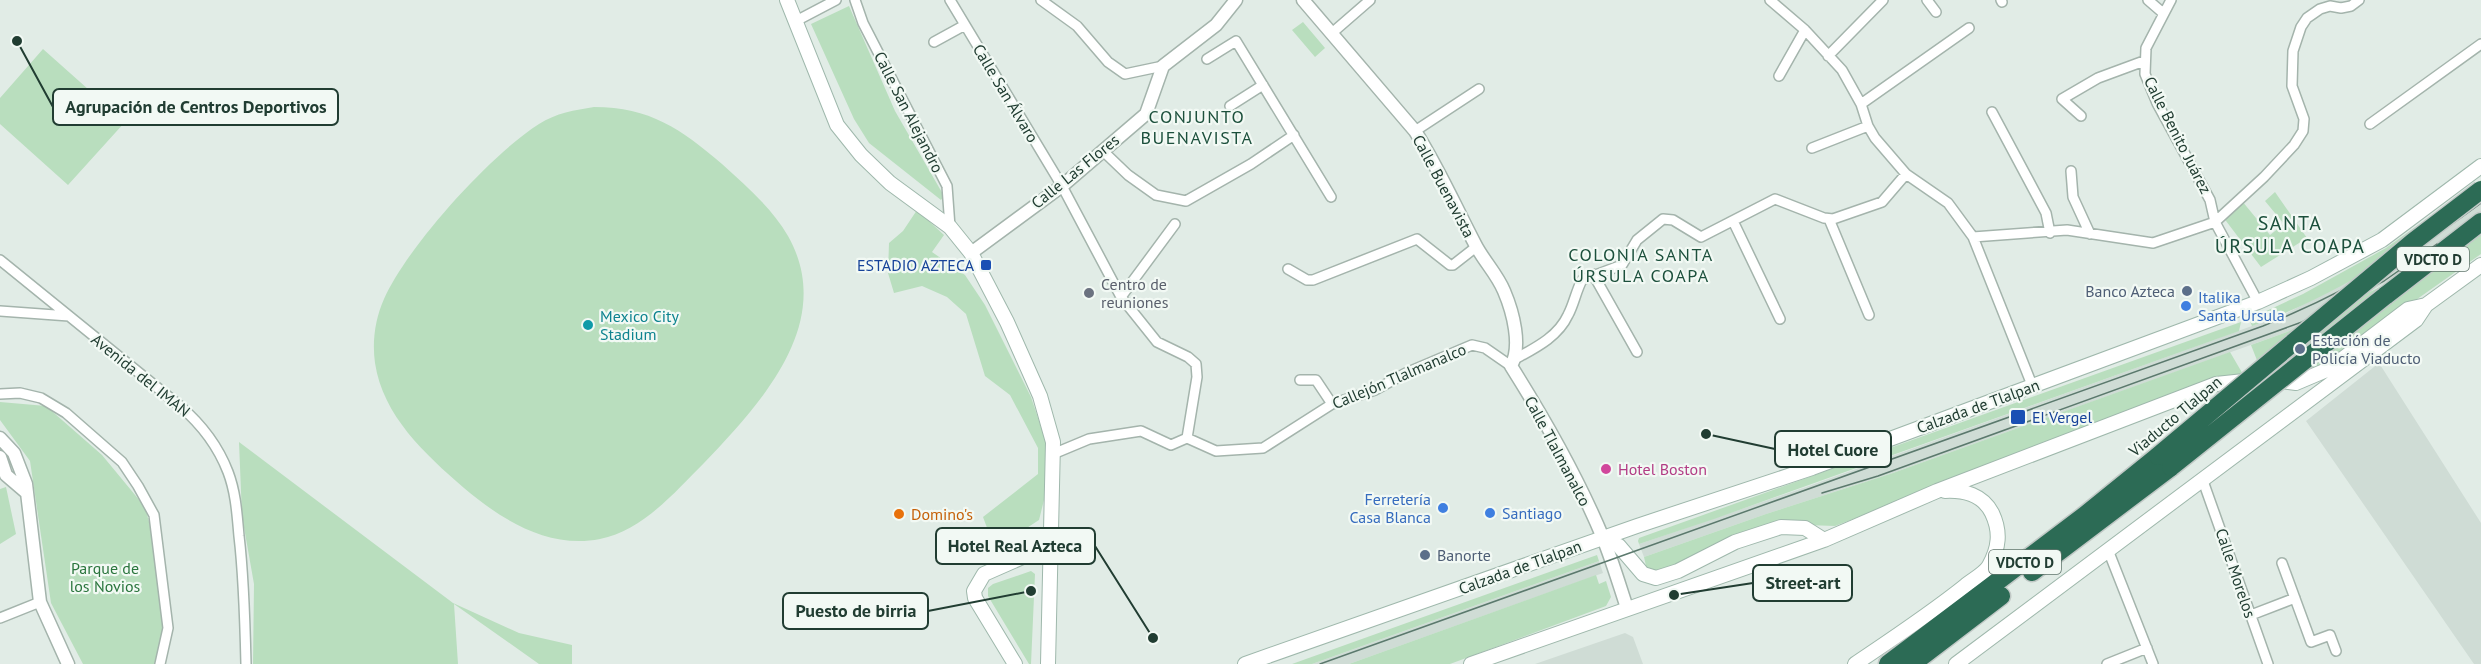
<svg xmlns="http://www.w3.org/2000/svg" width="2481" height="664" font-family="'PT Sans',sans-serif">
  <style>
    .built { fill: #cfdcd5 }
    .green { fill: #b9debe }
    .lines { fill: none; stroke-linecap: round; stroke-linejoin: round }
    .minor-casing { stroke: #a4b4ac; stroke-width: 12 }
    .tertiary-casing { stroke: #a4b4ac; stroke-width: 15 }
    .secondary-casing { stroke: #9fb8ac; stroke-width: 16 }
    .motorway-casing { stroke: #c1c9c6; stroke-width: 21 }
    .minor { stroke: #fff; stroke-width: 9 }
    .tertiary { stroke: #fff; stroke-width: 12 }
    .secondary { stroke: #fff; stroke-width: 14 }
    .motorway { stroke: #2c6b55; stroke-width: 18 }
    .tram { stroke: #5b796d; stroke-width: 1.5 }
    .motorway-bridge-casing { stroke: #c1c9c6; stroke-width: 21; stroke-linecap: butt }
    .motorway-bridge { stroke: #2c6b55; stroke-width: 18 }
    .transit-dot { fill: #1a4fb4; stroke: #f2f9f4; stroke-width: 2 }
    .service-dot { fill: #5c6f8a; stroke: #f2f9f4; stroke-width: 2 }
    .worship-dot { fill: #6b7280; stroke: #f2f9f4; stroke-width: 2 }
    .shop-dot { fill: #3f7fe0; stroke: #f2f9f4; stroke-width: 2 }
    .culture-dot { fill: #0f9aa8; stroke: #f2f9f4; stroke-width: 2 }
    .hotel-dot { fill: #d1479c; stroke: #f2f9f4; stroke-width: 2 }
    .food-dot { fill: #e8710a; stroke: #f2f9f4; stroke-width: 2 }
    .labels { text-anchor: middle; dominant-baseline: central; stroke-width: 4.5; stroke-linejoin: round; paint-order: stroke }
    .shield { fill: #f2f9f4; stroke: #60756c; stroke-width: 1.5 }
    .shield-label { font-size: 15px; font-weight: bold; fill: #213d32 }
    .street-label { font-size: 16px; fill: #213d32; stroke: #f2f9f4 }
    .transit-label { font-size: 16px; fill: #164399; stroke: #f2f9f4; text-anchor: end }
    .worship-label { font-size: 16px; fill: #5b616d; stroke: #f2f9f4; text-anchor: start }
    .service-label { font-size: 16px; fill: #4e5e75; stroke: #f2f9f4; text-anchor: start }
    .shop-label { font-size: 16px; fill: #366cbe; stroke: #f2f9f4; text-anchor: start }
    .culture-label { font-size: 16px; fill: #0d838f; stroke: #f2f9f4; text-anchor: start }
    .hotel-label { font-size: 16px; fill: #b23c85; stroke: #f2f9f4; text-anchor: start }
    .food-label { font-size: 16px; fill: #c56008; stroke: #f2f9f4; text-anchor: start }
    .park-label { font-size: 16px; fill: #2a753d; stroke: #f2f9f4 }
    .neighbourhood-label { font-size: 18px; letter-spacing: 1.5px; fill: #1c503c; stroke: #f2f9f4 }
    .quarter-label { font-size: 20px; letter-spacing: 1.5px; fill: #1c503c; stroke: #f2f9f4 }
    .leader { fill: none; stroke: #213d32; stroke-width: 2 }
    .callout-dot { fill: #213d32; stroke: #f2f9f4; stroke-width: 2 }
    .callout { fill: #f2f9f4; stroke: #213d32; stroke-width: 2 }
    .callout-label { font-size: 18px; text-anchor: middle; font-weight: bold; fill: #213d32 }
  </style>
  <rect width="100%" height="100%" fill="#e1ece6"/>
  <!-- built -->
  <path class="built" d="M2481,199v17l-71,52 -56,33 -67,31 -394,141 -127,41 -122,43 -5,-13 167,-57 479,-173 106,-55z
    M2379,363l102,160v141h-7l-168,-243z
    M1599,561l4,12 -254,91h-37z
    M1625,633l8,4 10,27h-108z"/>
  <!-- green -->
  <path class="green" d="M849,6l46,105 49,85 -3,4 -72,-57 -15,-24 -43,-95z
    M1303,22l22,26 -10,9 -23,-27z
    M43,49l82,73 -57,63 -68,-61v-26z
    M594,107c56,0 87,22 128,57 23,21 50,44 66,72 49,87 -28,168 -84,227 -29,29 -62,68 -104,76 -52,10 -98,-19 -136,-51 -39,-34 -81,-72 -89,-125 -3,-21 0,-44 9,-64 23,-52 106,-144 155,-175 17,-11 36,-14 55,-17z
    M2481,180v19c-73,49 -146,97 -229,127l-3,-7 54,-25 83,-46z
    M2275,192l32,46 -46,29 -38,-50 19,-16 28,34 14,-11 -19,-23z
    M917,210l27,25 -12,17 33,23 20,30 46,92 14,42 1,53 -7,28 -40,26 -10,-13 -6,-16 55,-43v-26l-28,-53 -25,-19 -19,-62 -19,-17 -25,-11 -28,7 -6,-20 1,-30 14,-12z
    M2481,233v21l-146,103 -19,12 -25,7 -11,-19 -20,11 -9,-23 36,-13 93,-45 10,14z
    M2241,322l-2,9 -525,188 -75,25 -1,-3 1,-3z
    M2230,352l14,24 -22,1 -387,149 -28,-1 -128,41 -26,6 -9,-4 2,-2 -2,-9 122,-43 127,-41z
    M0,402l46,4 56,49 43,52 17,63v70l-7,24h-72l-32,-61 -21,-142 -30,-41z
    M239,442l214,161 66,30 53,12v19h-33l-85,-60 4,60h-205l1,-80 -12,-68z
    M6,487l10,47 -16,10v-55z
    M1597,555l2,6 -287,103h-20z
    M1031,571l4,3 -4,90h-2l-41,-68v-8l5,-4z
    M1596,575l3,9 7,-3 5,16 -5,9 -156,58h-101z"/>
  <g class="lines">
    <!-- minor casing -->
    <g class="minor-casing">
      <path id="minor" d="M855,0l8,23 84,163 3,41
        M950,0l112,186 59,111 36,45 31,15 8,7 1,13 -10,61
        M1041,0l36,26 31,36 17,12 38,-8
        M1770,0l35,30 37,40 19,34 7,22 7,12 31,36 42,29 25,34 59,148
        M1927,0l9,12
        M2001,0l1,2
        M2148,0l15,13
        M2171,0l-25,48 -1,26 12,29 53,97 5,22 43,80
        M796,21l40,-21
        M1332,33l38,-33
        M934,42l31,-17
        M1828,56l55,-56
        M1207,59l29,-18 95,156
        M1779,76l26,-46
        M1861,104l108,-76
        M1230,106l33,-21
        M1992,112l54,101 4,20
        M2081,116l-19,-17 36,-21 46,-17
        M2370,124l111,-80
        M1415,131l64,-42
        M1812,148l56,-22
        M1103,151l25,24 28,20 30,6 65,-37 43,-29
        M2071,171l2,26 17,37
        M1829,219l40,96
        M1733,221l47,98
        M1973,237l94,-7 86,13 62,-21 49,-45 30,-32 9,-14 1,-12 -12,-33 1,-35 8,-24 6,-9 13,-9 10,-3 11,2 10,-2 8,-6
        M0,260l180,146c21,18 38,40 48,66 8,21 9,42 11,64 5,42 6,85 7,128
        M1288,269l19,11h6l104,-41 33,26h3l23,-18
        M1593,274l44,78
        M1121,297l54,-73
        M0,311l69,5
        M1515,359c20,-11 43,-22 53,-44 6,-11 8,-24 14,-35l40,-15 15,-25 26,-21 10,1 28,17 74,-38 49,19 9,1 49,-17 24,-28
        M1300,380h16l16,24
        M0,394l20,-1 21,5 25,15 56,49 16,24 16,29 14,113 -8,36
        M1053,454l36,-15 52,-8 30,14 16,-7 29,13 47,-3 69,-44 43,-14 31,-17 66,-28 13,3 26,18
        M2203,481l65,183
        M2108,550l45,114
        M2282,563l29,79 19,-7 6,16
        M2251,615l44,-17
        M0,618l40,-16
        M2107,664l40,-16"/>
    </g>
    <!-- tertiary casing -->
    <g class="tertiary-casing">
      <path id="tertiary" d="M1303,0l112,131c23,36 40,75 60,113 8,16 22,30 29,47 9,21 18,55 7,75 34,54 67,112 92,172 9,22 16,46 24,70
        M971,253l91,-67 84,-72 17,-48 53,-41 20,-25
        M0,438l14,15 12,31 14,118 28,62
        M0,457l6,18 21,18"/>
    </g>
    <!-- secondary casing -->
    <g class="secondary-casing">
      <path id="secondary" d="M787,0l50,125 24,30 29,28 60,44 21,26 36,69 33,74 13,46 -5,222
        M1603,538l16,8 24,28 13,4 22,-7 57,-29 46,-15 24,1 19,12
        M1015,664l-40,-66 -1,-7 10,-17 68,-30
        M1245,664l392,-138 175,-58 446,-166 53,-24 71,-38 99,-74
        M1471,664l353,-124 113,-49 279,-107 47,-5 33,4 33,-14 79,-60 18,-4 55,-40
        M1855,664c37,-25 75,-50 110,-78 7,-6 19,-12 24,-20 10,-18 12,-34 3,-53 -9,-18 -28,-23 -47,-22
        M1956,664l460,-344 10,-15"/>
    </g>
    <!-- motorway casing -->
    <g class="motorway-casing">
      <path id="motorway" d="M2385,296l96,-74
        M2032,572l139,-105
        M1888,664l196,-148 74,-60
        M1912,664l89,-68"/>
    </g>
    <!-- minor -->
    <use href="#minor" class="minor"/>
    <!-- tertiary -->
    <use href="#tertiary" class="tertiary"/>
    <!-- secondary -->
    <use href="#secondary" class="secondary"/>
    <!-- motorway -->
    <use href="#motorway" class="motorway"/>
    <!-- tram -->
    <path class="tram" d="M1822,493l56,-17 424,-154 82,-41 53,-37
      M1320,664l943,-338c77,-31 151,-73 218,-123"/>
    <!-- motorway-bridge casing -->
    <g class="motorway-bridge-casing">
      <path id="motorway-bridge" d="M2158,456l255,-214 68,-52
        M2171,467l214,-171"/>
    </g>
    <!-- motorway-bridge -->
    <use href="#motorway-bridge" class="motorway-bridge"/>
  </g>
  <!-- markers -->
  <g class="transit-dot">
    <rect x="980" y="259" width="12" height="12" rx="3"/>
    <rect x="2010" y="409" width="16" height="16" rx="3"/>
  </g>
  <g class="service-dot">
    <circle cx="2187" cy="291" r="6"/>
    <circle cx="2300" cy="349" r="6"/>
    <circle cx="1425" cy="555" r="6"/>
  </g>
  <circle class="worship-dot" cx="1089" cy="293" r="6"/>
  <g class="shop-dot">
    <circle cx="2186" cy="306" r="6"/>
    <circle cx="1443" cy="508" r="6"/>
    <circle cx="1490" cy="513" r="6"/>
  </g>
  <circle class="culture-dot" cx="588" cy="325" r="6"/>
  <circle class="hotel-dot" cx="1606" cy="469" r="6"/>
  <circle class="food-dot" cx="899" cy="514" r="6"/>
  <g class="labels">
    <!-- shield labels -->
    <g class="shield">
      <rect x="2397" y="247" width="72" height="24" rx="4.5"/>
      <rect x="1989" y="550" width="72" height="24" rx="4.5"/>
    </g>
    <g class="shield-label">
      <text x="2433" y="259">VDCTO D</text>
      <text x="2025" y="562">VDCTO D</text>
    </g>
    <!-- street labels -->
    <g class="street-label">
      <text transform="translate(1006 93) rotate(59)">Calle San Álvaro</text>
      <text transform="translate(909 112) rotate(63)">Calle San Alejandro</text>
      <text transform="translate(2178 135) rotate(63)">Calle Benito Juárez</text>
      <text transform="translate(1075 171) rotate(-39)">Calle Las Flores</text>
      <text transform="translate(1444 186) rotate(62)">Calle Buenavista</text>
      <text transform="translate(141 375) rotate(39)">Avenida del IMAN</text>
      <text transform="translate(1399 376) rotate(-23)">Callejón Tlalmanalco</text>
      <text transform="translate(1978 406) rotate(-20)">Calzada de Tlalpan</text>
      <text transform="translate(2175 416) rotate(-40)">Viaducto Tlalpan</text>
      <text transform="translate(1558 451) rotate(62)">Calle Tlalmanalco</text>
      <text transform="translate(1520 567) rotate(-20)">Calzada de Tlalpan</text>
      <text transform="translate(2236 573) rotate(71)">Calle Morelos</text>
    </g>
    <!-- transit labels -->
    <g class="transit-label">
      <text x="974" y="265">ESTADIO AZTECA</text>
      <text x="2032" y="417" text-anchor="start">El Vergel</text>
    </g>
    <!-- worship labels -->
    <g class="worship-label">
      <text x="1101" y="284">Centro de<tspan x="1101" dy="18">reuniones</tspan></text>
    </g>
    <!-- service labels -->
    <g class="service-label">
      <text x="2175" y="291" text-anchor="end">Banco Azteca</text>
      <text x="2312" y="340">Estación de<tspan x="2312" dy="18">Policía Viaducto</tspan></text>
      <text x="1437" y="555">Banorte</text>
    </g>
    <!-- shop labels -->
    <g class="shop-label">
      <text x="2198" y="297">Italika<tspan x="2198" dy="18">Santa Ursula</tspan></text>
      <text x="1431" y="499" text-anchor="end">Ferretería<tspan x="1431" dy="18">Casa Blanca</tspan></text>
      <text x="1502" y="513">Santiago</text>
    </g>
    <!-- culture labels -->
    <g class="culture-label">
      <text x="600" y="316">Mexico City<tspan x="600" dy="18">Stadium</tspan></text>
    </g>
    <!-- hotel labels -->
    <g class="hotel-label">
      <text x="1618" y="469">Hotel Boston</text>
    </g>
    <!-- food labels -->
    <g class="food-label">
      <text x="911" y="514">Domino's</text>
    </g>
    <!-- park labels -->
    <g class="park-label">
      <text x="105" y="568">Parque de<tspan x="105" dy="18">los Novios</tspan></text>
    </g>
    <!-- neighbourhood labels -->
    <g class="neighbourhood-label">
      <text x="1197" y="116">CONJUNTO<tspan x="1197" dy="21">BUENAVISTA</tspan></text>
      <text x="1641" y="254">COLONIA SANTA<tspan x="1641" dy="21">ÚRSULA COAPA</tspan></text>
    </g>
    <!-- quarter labels -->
    <g class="quarter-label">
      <text x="2290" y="223">SANTA<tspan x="2290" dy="23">ÚRSULA COAPA</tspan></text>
    </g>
  </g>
  <!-- callouts -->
  <path class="leader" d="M17 41L53 107M1706 434L1775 449M1153 638L1095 546M1674 595L1753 583M1031 591L928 611"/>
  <g class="callout-dot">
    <circle cx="17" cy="41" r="6"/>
    <circle cx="1706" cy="434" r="6"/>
    <circle cx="1153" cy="638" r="6"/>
    <circle cx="1674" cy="595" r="6"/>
    <circle cx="1031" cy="591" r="6"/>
  </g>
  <g class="callout">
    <rect x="53" y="89" width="285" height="36" rx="6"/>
    <rect x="1775" y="431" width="116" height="36" rx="6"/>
    <rect x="936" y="528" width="159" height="36" rx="6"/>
    <rect x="1753" y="565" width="99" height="36" rx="6"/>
    <rect x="783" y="593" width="145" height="36" rx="6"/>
  </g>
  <g class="callout-label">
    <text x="196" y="113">Agrupación de Centros Deportivos</text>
    <text x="1833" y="456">Hotel Cuore</text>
    <text x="1015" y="552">Hotel Real Azteca</text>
    <text x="1803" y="589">Street-art</text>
    <text x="856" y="617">Puesto de birria</text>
  </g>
</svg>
